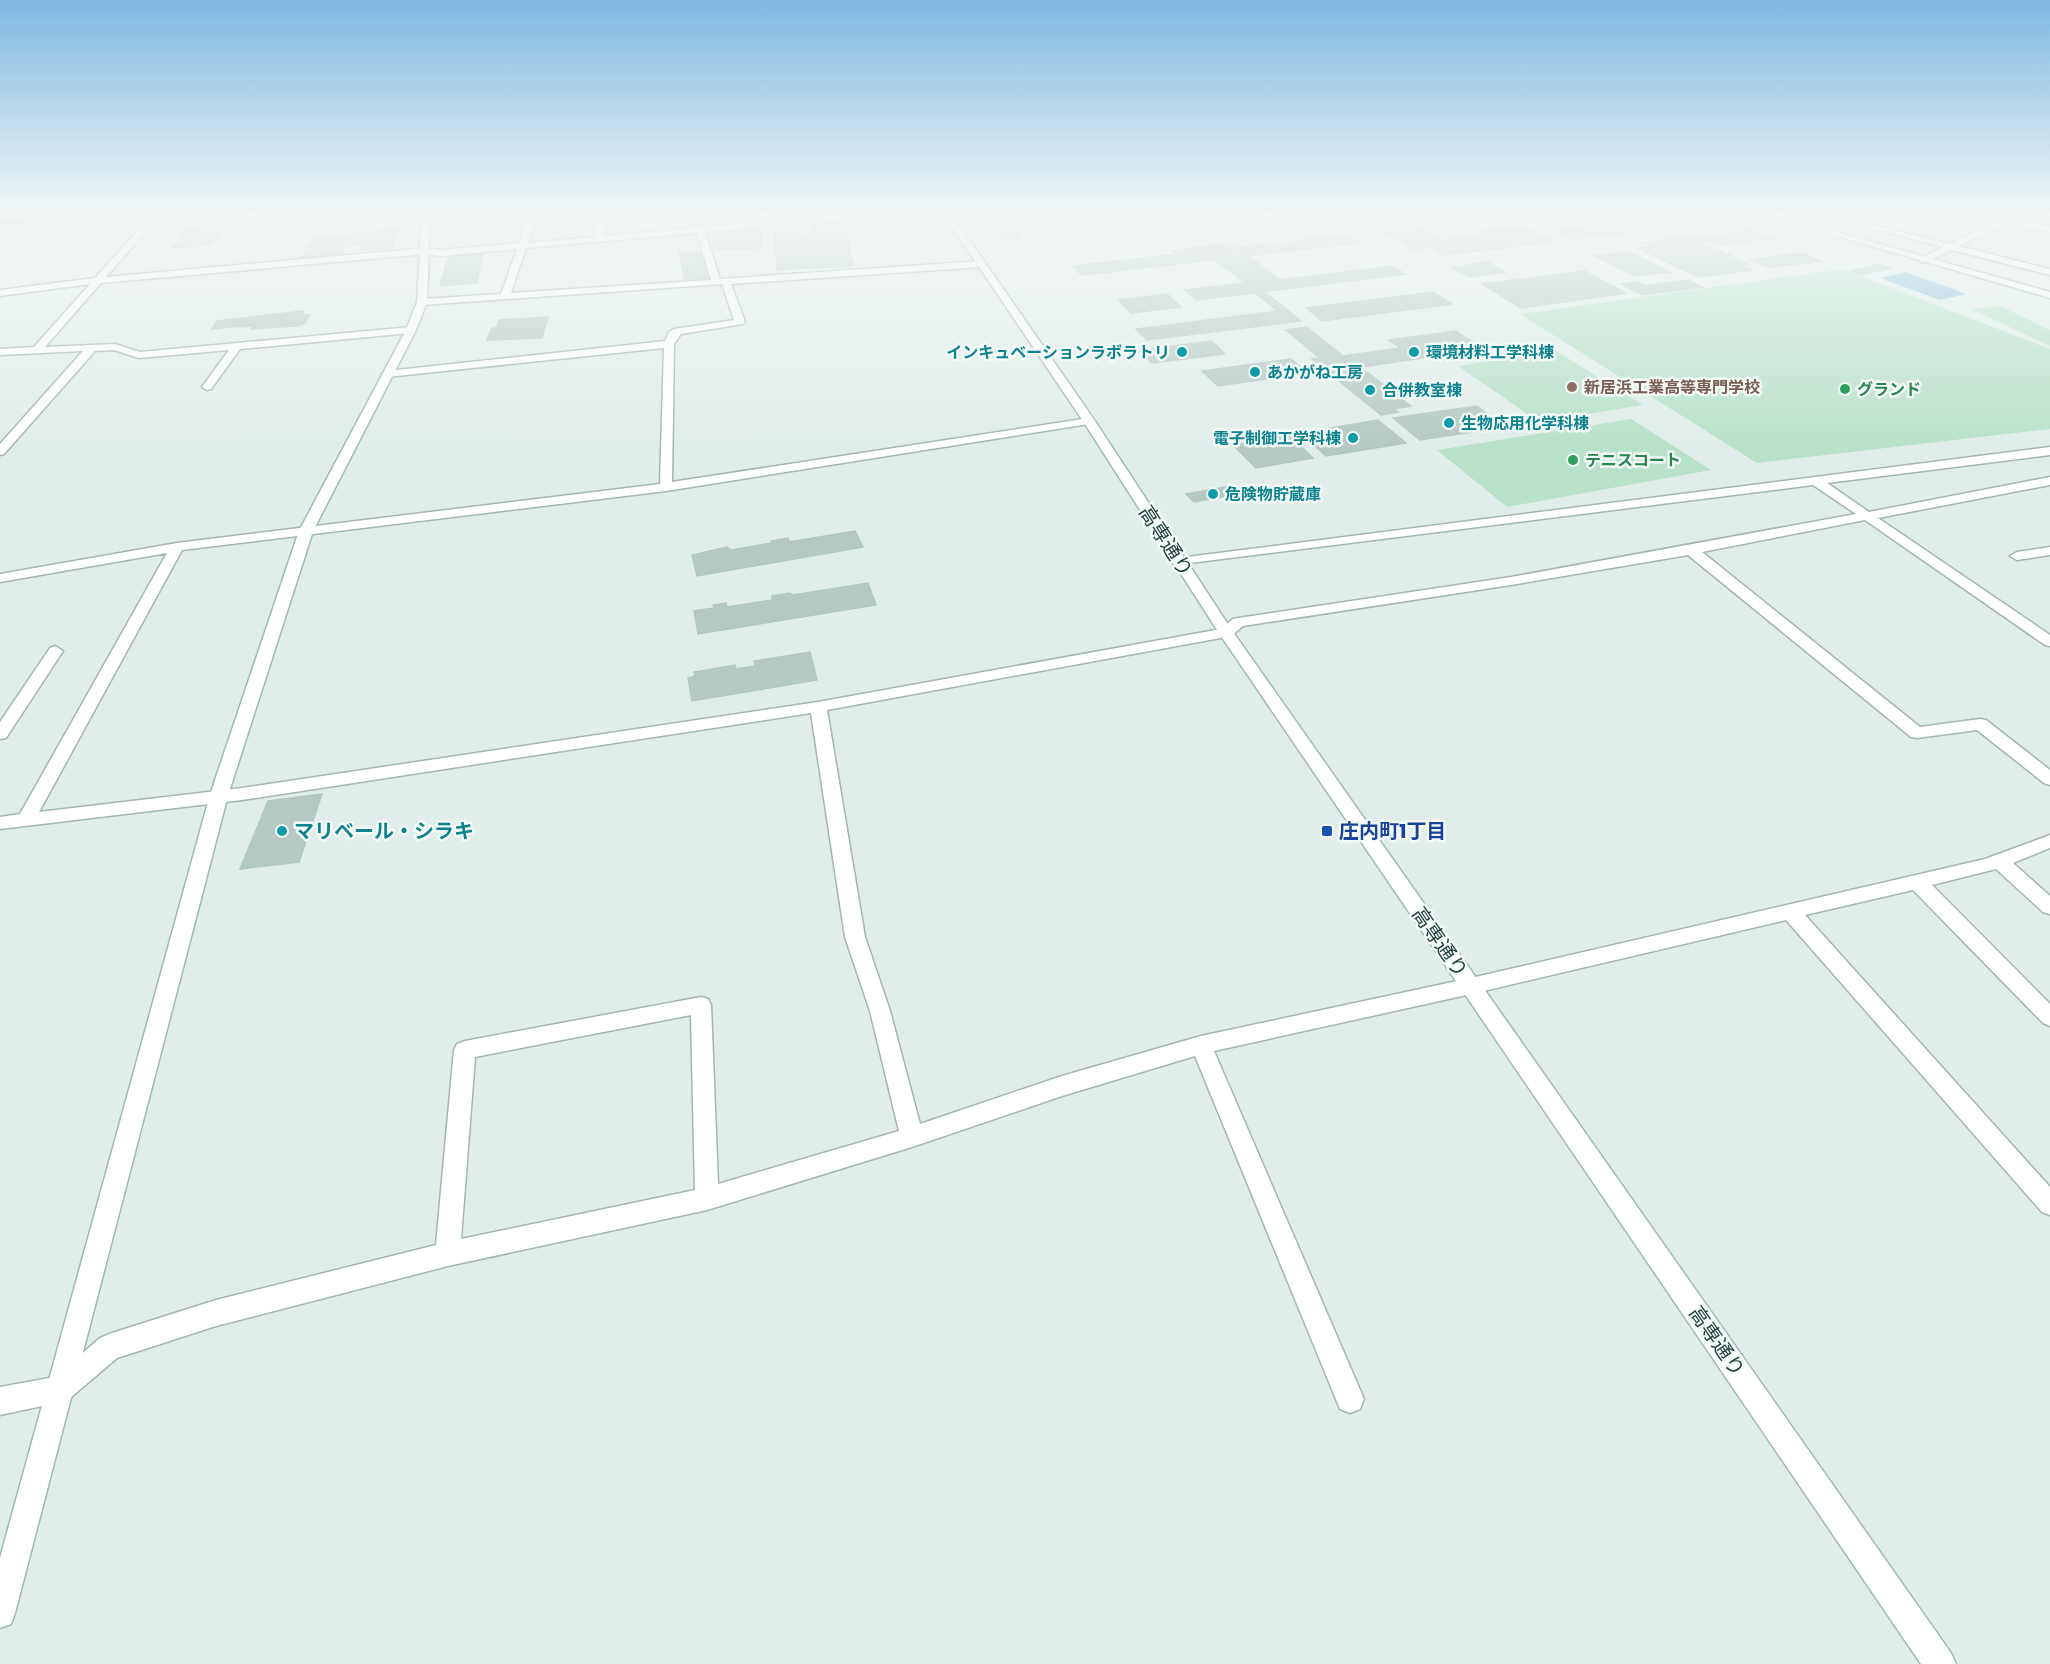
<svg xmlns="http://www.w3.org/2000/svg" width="2050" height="1664" font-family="Poppins,'Noto Sans JP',sans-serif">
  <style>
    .green { fill: #b7e1c9 }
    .water { fill: #83bdd8 }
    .building { fill: #b6c8c3; stroke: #b3c7c2; stroke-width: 1.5 }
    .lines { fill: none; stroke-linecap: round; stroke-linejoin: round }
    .street-casing { stroke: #a3b6b2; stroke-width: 3 }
    .secondary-casing { stroke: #9ebab4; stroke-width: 3 }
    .primary-casing { stroke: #c0cac8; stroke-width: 3 }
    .street { fill: #fff; fill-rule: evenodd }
    .secondary { fill: #fff; fill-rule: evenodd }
    .primary { fill: #61a7a1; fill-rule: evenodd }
    .culture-dot { fill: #0f9aa8; stroke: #f2f9f7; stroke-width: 2 }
    .education-dot { fill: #8d6e63; stroke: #f2f9f7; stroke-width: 2 }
    .leisure-dot { fill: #2e9e5b; stroke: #f2f9f7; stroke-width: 2 }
    .transit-dot { fill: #1a4fb4; stroke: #f2f9f7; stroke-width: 2 }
    .labels { text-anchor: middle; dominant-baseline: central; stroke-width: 5; stroke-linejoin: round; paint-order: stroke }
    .far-culture-label { font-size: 16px; font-weight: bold; fill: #0d838f; stroke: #f2f9f7; text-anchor: start }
    .far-education-label { font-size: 16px; font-weight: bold; fill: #785e54; stroke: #f2f9f7; text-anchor: start }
    .far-leisure-label { font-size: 16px; font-weight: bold; fill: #27864d; stroke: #f2f9f7; text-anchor: start }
    .street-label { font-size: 20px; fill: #1f403c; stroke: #f2f9f7 }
    .culture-label { font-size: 20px; font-weight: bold; fill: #0d838f; stroke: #f2f9f7; text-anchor: start }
    .transit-label { font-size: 20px; font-weight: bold; fill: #164399; stroke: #f2f9f7; text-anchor: start }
  </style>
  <rect width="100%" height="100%" fill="#e1edea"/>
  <!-- green -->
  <path class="green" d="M1051,215h152l-137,14z
    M1842,269l208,80v80l-293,34 -237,-149z
    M2001,306l49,24v16l-79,-37z
    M1556,351l87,54 -104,17 -81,-56z
    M1631,419l80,51 -204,37 -70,-57z"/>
  <!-- water -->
  <path class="water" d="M1906,272l60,22 -26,6 -60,-22z"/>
  <!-- building -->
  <path class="building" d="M1397,215l45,26 41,-5 21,12 -60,7 -12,-8 -19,2 -50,-30z
    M1539,215l27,13 73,-8 19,9 -89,10 -44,-23z
    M1673,215h28l16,7 -22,3z
    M845,221l8,45 -76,4 -2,-39 21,-1 1,4h15l-2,-12z
    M1009,222l12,15 -17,2 -8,-10 -5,1 -5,-6z
    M225,224l-15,21 -35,3 2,-2h-4l14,-11 -7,1 6,-9z
    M1523,226l30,16 -49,6 -28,-16z
    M398,229l-7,19 -30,2 2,-6 -17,2 -4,9 -40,3 11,-21z
    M761,230v18l-48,2 1,-18z
    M1752,230l21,8 -52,7 -27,-7z
    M1347,235l13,8 -278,32 -10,-9z
    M1690,237l59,27 -9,1 12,5 -54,7 -60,-29 9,-1 -8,-4z
    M1230,243l6,4 -60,7 -4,-4z
    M701,251l7,28 -23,2 -6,-28z
    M1629,252l40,20 -34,4 -40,-20z
    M483,253l-6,30 -37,3 8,-30z
    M1802,253l18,8 -51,6 -21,-7z
    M1248,256l32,24 112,-14 13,8 -208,26 -12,-10 60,-7 -30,-23z
    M1487,262l18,10 -36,5 -17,-9z
    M1879,264l11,4 -29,7 -11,-4z
    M1584,271l42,22 -105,15 -39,-24z
    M1688,280l14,7 -60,8 -21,-11 16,-2 8,4z
    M1265,292l36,29 -154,19 -11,-11 142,-18 -23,-18z
    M1433,292l19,12 -130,17 -16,-13z
    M1167,294l14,13 -50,6 -13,-13z
    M304,311l-2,4h8l-5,8 -9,3 -45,3 1,-3 -14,1 1,-1 -27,3 5,-8z
    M548,317l-6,21 -55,2 5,-12h4l3,-8z
    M1307,327l36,29 57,-8 -11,-8 67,-9 27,18 -155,23 -16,-13 8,-1 -34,-28z
    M1212,341l13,13 -73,9 -12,-13z
    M1291,359l17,14 -90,13 -16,-15z
    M1347,369l7,5 13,-2 44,34 -18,3 5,3 -17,3 -53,-43z
    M1477,406l28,21 -85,13 -27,-22z
    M1378,420l28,23 -80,13 -26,-23z
    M1289,435l24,23 -57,10 -23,-23z
    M1231,486l8,8 -45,8 -8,-8z
    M855,531l8,16 -166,29 -5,-21 35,-8 4,3 41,-7 -1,-2 17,-3 1,4z
    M868,583l8,22 -178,29 -4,-23 20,-3 -1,-3 13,-2 1,4 45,-7v-4l18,-3 3,2z
    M810,652l7,28 -125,21 -4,-23 7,-2 -1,-4 41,-7 1,4 19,-3 -1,-5z
    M322,794l-23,68 -59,7 28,-68z"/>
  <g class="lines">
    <!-- street casing -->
    <g class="street-casing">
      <path id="street" d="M152,215h8l-54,62 319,-29 16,2 78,-7 10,-28h8l-9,28 66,-6 4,-22h8l-3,21 239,-21h28l-4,2 -161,15 15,47 261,-18 4,3 -4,3 -250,17 14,38 -2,2 -62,10 -7,10 -2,138 417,-64 6,3 -6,3 -423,67 -484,59 -143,262 203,-24 576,-86 403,-73 12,-10 5,-1 273,-41 345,-63 -43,-29 -639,80 -2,-3 7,-4 871,-111v8l-223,28 42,29 181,-35v8l-172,33 172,117v11l-5,-1 -180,-125 -163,32 218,175 60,-8 6,1 64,50v15l-6,-2 -67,-53 -60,8 -6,-1 -223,-182 -177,30 -268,41 -12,10 -5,1 -399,73 38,227 25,74 30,113 142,-48 139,-40 270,-58 514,-119 65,-24v13l-37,15 37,33v18l-7,-2 -47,-43 -64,16 118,119v22l-7,-3 -130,-133 -108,25 245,272v28l-8,-3 -256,-292 -315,74 -257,57 150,348 -4,10 -10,4 -10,-4 -145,-353 -133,40 -150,51 -205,63 -259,56 -232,60 -99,32 -47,40 -9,4 -61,13v-28l55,-10 45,-39 9,-4 107,-34 220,-55 18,-195 3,-6 8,-3 236,-44 7,2 3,6 7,179 181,-53 -29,-120 -25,-74 -34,-224 -569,87 -242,29v-12l20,-3 147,-261 -167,29v-8l177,-31 483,-59 4,-136 -277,29 -5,-3 5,-3 278,-30 4,-9 5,-3 60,-9 -12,-36 -300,21 -5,-3 5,-3 79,-5 16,-45 -76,7 -16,-2 -324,29 -56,64 70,-3 25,8 271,-25 5,3 -5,3 -171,16 -29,40 -4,1 -5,-3 27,-37 -90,8 -25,-8 -19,1 -91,103 -4,1v-11l83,-93 -83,4v-6l34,-2 56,-63 -90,12v-6l95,-12zM697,233l14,47 -200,13 15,-45zM691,1015l4,175 -234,49 14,-182z
        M1821,215h12l117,29 48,-23 -17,-6 24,2 15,-2 -6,4 36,8v6l-43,-10 -48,23 91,23v6l-98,-25 -25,12h-6v-4l22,-11z
        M2050,547v8l-33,5 -7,-4 7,-4z
        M55,646l8,5 -57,87 -6,1v-17l50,-74z"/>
    </g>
    <!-- secondary casing -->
    <g class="secondary-casing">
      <path id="secondary" d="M422,215h8l-3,87 -11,28 -103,201 -85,264 -213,818 -4,11 -11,4v-70l210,-763 89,-264 107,-201 11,-28z
        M944,215h8l143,206 138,211 718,1021 5,11h-35l-702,-1031 -136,-212z
        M1764,215h12l274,77v6z"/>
    </g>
    <!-- primary casing -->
    <g class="primary-casing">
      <path id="primary" d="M71,215h30l-4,2 -97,8v-4z"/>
    </g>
    <!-- street -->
    <use href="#street" class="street"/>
    <!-- secondary -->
    <use href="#secondary" class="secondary"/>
    <!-- primary -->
    <use href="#primary" class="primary"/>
  </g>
  <!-- sky -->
  <linearGradient id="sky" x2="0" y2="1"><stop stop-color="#7fb8e2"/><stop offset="0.48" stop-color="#f2f7f6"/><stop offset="1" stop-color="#f2f7f6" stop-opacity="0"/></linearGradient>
  <rect width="2050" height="448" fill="url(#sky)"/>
  <!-- markers -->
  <g class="culture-dot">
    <circle cx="1182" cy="352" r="6"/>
    <circle cx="1414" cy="352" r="6"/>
    <circle cx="1255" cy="372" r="6"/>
    <circle cx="1370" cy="390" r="6"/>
    <circle cx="1449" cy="423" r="6"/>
    <circle cx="1353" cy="438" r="6"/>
    <circle cx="1213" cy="494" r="6"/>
    <circle cx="282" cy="831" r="6"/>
  </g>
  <circle class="education-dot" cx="1572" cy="387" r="6"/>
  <g class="leisure-dot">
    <circle cx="1845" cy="389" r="6"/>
    <circle cx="1573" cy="460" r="6"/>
  </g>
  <rect class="transit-dot" x="1321" y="825" width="12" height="12" rx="3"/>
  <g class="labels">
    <!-- far-culture labels -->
    <g class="far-culture-label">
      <text x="1170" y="352" text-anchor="end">インキュベーションラボラトリ</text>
      <text x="1426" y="352">環境材料工学科棟</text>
      <text x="1267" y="372">あかがね工房</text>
      <text x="1382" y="390">合併教室棟</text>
      <text x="1461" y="423">生物応用化学科棟</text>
      <text x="1341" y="438" text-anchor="end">電子制御工学科棟</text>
      <text x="1225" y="494">危険物貯蔵庫</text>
    </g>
    <!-- far-education labels -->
    <g class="far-education-label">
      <text x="1584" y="387">新居浜工業高等専門学校</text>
    </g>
    <!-- far-leisure labels -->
    <g class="far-leisure-label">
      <text x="1857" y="389">グランド</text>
      <text x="1585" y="460">テニスコート</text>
    </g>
    <!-- street labels -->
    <g class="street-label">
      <text transform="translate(1166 541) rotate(57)">高専通り</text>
      <text transform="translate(1440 942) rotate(55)">高専通り</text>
      <text transform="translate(1717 1341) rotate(55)">高専通り</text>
    </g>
    <!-- culture labels -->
    <g class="culture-label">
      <text x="294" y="831">マリベール・シラキ</text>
    </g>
    <!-- transit labels -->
    <g class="transit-label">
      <text x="1339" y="831">庄内町1丁目</text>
    </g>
  </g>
</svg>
